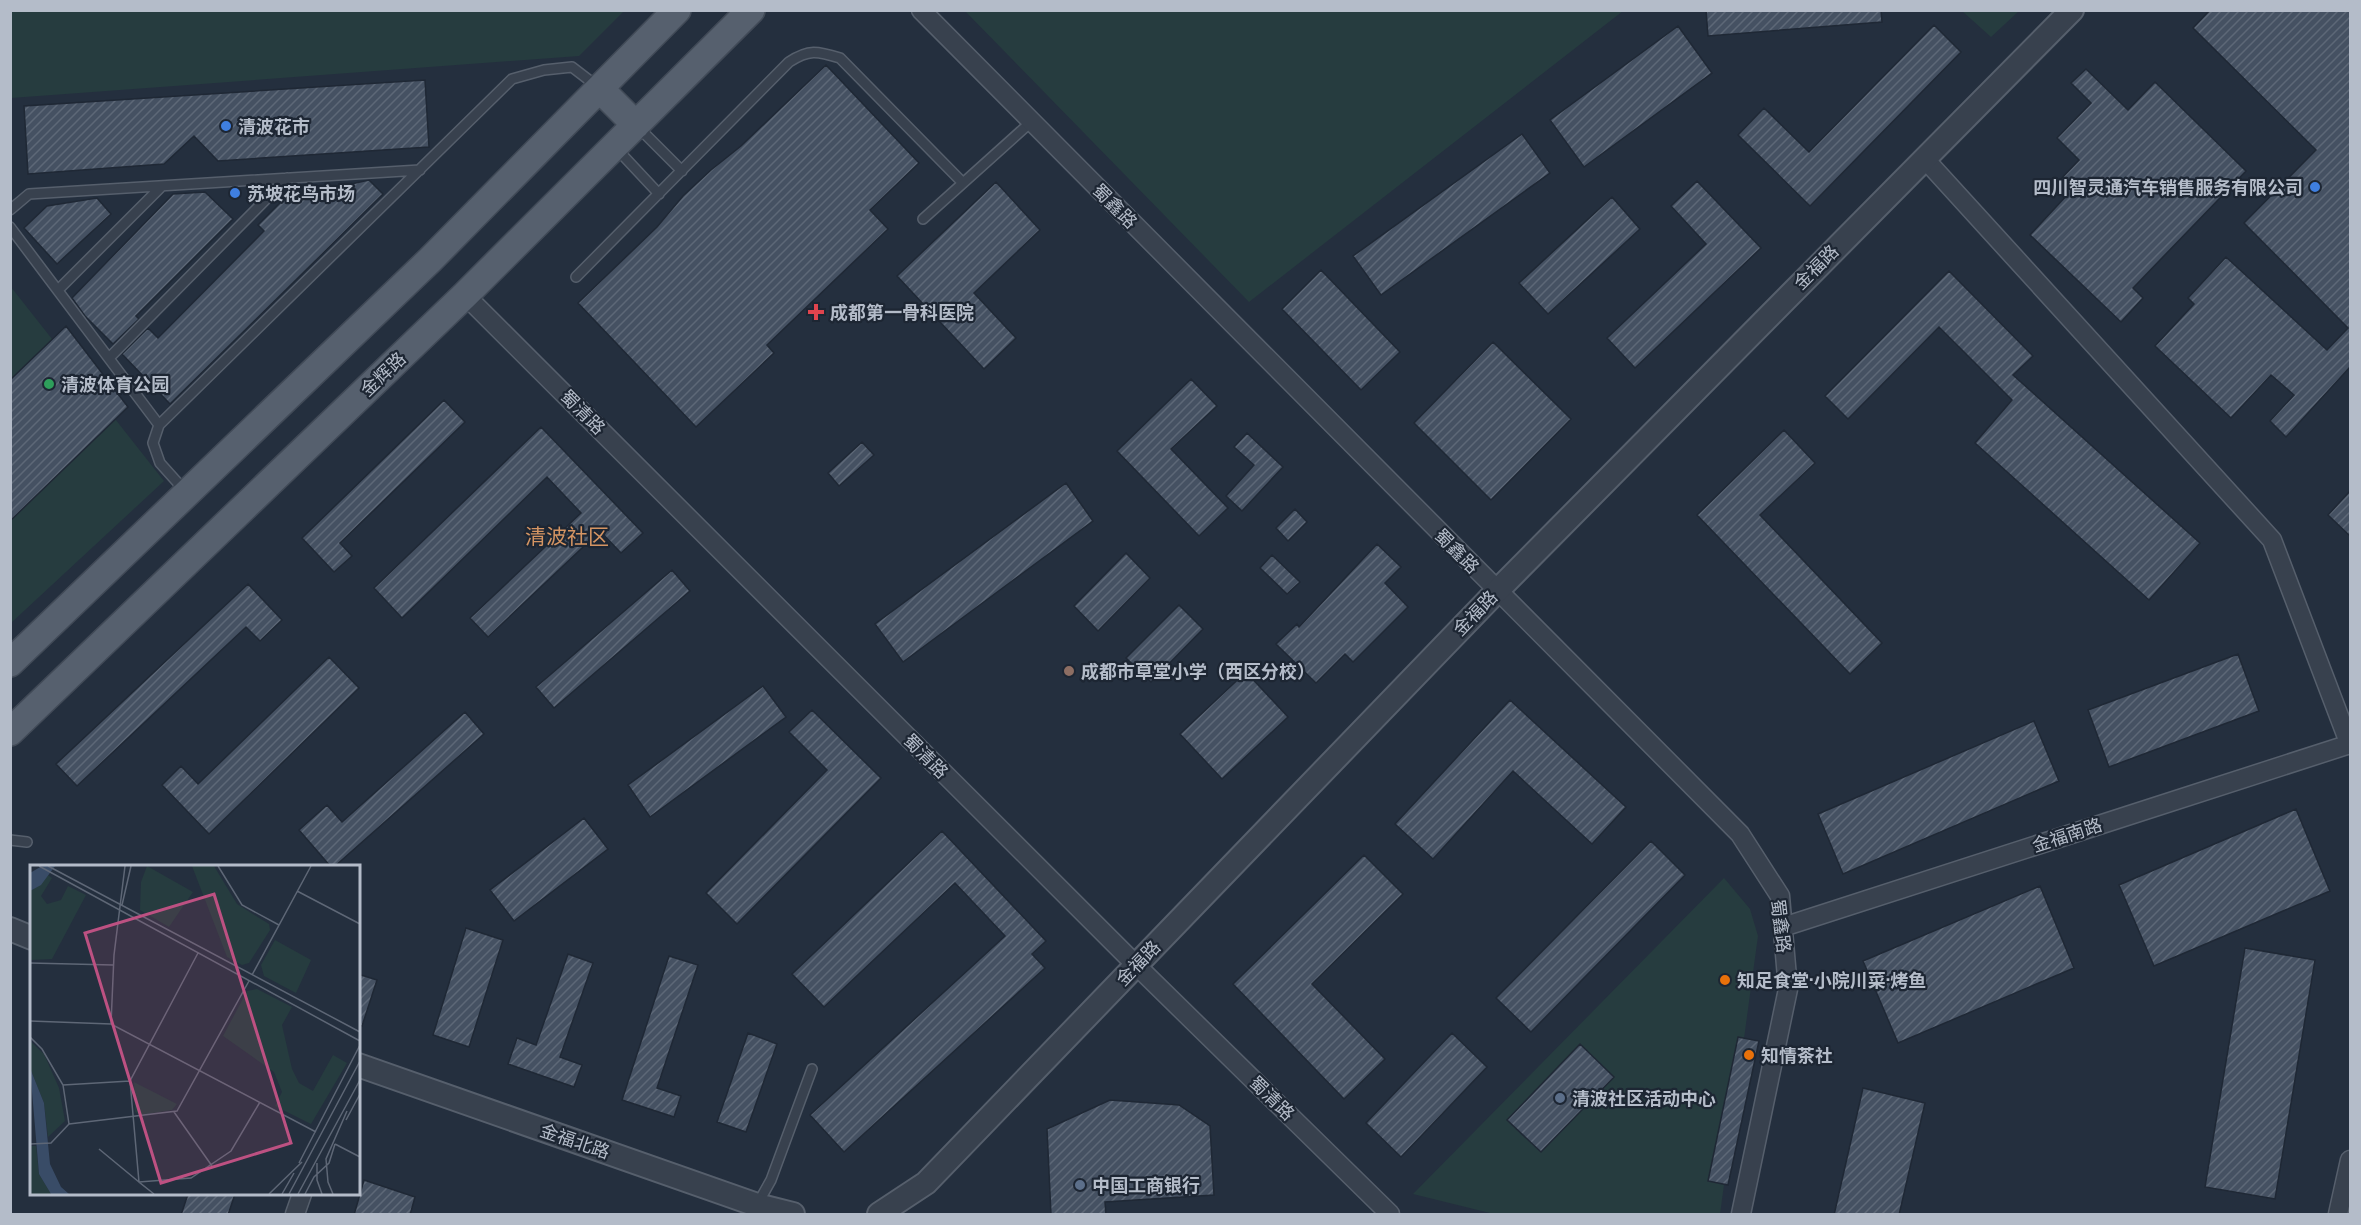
<svg xmlns="http://www.w3.org/2000/svg" width="2361" height="1225" font-family="'Public Sans','Noto Sans SC',sans-serif">
  <style>
    .green { fill: #263c3f }
    .building { fill: url(#building-hatch); stroke: #1f2835; stroke-width: 1.5 }
    .lines { fill: none; stroke-linecap: round; stroke-linejoin: round }
    .service-casing { stroke: #565f6c; stroke-width: 12 }
    .minor-casing { stroke: #565f6c; stroke-width: 21 }
    .tertiary-casing { stroke: #565f6c; stroke-width: 26 }
    .primary-casing { stroke: #414a57; stroke-width: 30 }
    .service { stroke: #38414e; stroke-width: 9 }
    .minor { stroke: #38414e; stroke-width: 18 }
    .tertiary { stroke: #38414e; stroke-width: 22 }
    .primary { stroke: #56606e; stroke-width: 27 }
    .shop-dot { fill: #3f7fe0; stroke: #1d2633; stroke-width: 2 }
    .health-dot { fill: #e0444e; stroke: #1d2633; stroke-width: 2 }
    .leisure-dot { fill: #2e9e5b; stroke: #1d2633; stroke-width: 2 }
    .education-dot { fill: #8d6e63; stroke: #1d2633; stroke-width: 2 }
    .food-dot { fill: #e8710a; stroke: #1d2633; stroke-width: 2 }
    .service-dot { fill: #5c6f8a; stroke: #1d2633; stroke-width: 2 }
    .labels { text-anchor: middle; dominant-baseline: central; stroke-width: 4.5; stroke-linejoin: round; paint-order: stroke }
    .poi-label { font-size: 18px; font-weight: bold; fill: #b4bcc9; stroke: #1d2633; text-anchor: start }
    .street-label { font-size: 18px; fill: #b4bcc9; stroke: #1d2633 }
    .quarter-label { font-size: 21px; fill: #d59563; stroke: #1d2633 }
    .inset-road { fill: none; stroke: #5e6776; stroke-width: 1.5 }
    .view { fill: #bd5182; fill-opacity: 0.15; stroke: #bd5182; stroke-width: 3 }
    .inset-edge { fill: none; stroke: #b4bcc9; stroke-width: 3 }
  </style>
  <defs>
    <pattern id="building-hatch" width="6" height="6" patternUnits="userSpaceOnUse" patternTransform="scale(1.5)"><rect width="6" height="6" fill="#455162"/><path d="M-1 1l2-2M0 6l6-6M5 7l2-2" fill="none" stroke="#5d6877"/></pattern>
  </defs>
  <rect width="100%" height="100%" fill="#242f3e"/>
  <!-- green -->
  <path class="green" d="M11,10h613v1l-45,45 -568,42z
    M965,11h658l-374,291z
    M1962,11h57l-28,26z
    M11,287l153,194 -153,142z
    M1724,878l26,31 8,27 -38,278h-226l-81,-20z"/>
  <!-- building -->
  <path class="building" d="M1706,10h175l1,12 -174,14z
    M2210,10h140v357l-64,70 -16,-16 24,-26 -23,-20 -40,43 -76,-72 39,-42 -6,-6 38,-41 101,93 21,-22 -104,-105 72,-73 -123,-122z
    M1934,25l27,27 -151,154 -72,-71 26,-27 45,44z
    M1678,26l34,47 -128,94 -34,-47z
    M826,65l93,98 -49,47 18,19 -121,116 7,8 -78,74 -118,-124 79,-76 26,-31 28,-26 30,-24z
    M2086,69l42,41 27,-28 91,89 -113,117 10,10 -22,24 -91,-87 38,-41 -11,-11 22,-23 -22,-22 34,-35 -20,-20z
    M425,80l4,67 -211,14 -24,-25 -30,28 -136,10 -4,-68z
    M1522,134l28,39 -169,122 -28,-39z
    M369,180l14,14 -213,210 -48,-50 26,-26 10,10 106,-107 -6,-6 26,-26z
    M1697,181l64,67 -126,120 -28,-30 99,-94 -35,-38z
    M996,182l44,48 -66,63 42,45 -32,31 -87,-93z
    M205,192l28,27 -97,97 3,3 -26,25 -28,-28 -13,-18 101,-104z
    M1612,197l28,32 -92,85 -29,-31z
    M97,198l14,16 -54,50 -33,-36 23,-22z
    M1321,270l79,82 -39,38 -79,-81z
    M1949,271l84,85 -20,19 187,168 -51,57 -174,-157 37,-43 -73,-73 -91,92 -23,-23z
    M66,326l62,81 -118,114v-141z
    M1493,342l78,77 -80,81 -77,-77z
    M1191,379l26,27 -46,43 57,59 -29,28 -82,-85z
    M444,400l21,22 -125,121 12,13 -18,16 -32,-34z
    M541,427l102,106 -22,20 -21,-22 -112,106 -18,-19 111,-105 -34,-36 -145,141 -28,-30z
    M1784,430l31,33 -55,52 122,128 -32,31 -153,-159z
    M1247,433l36,34 -41,44 -16,-15 28,-31 -20,-18z
    M862,442l12,13 -35,31 -11,-13z
    M1066,483l27,38 -190,141 -28,-38z
    M2350,491v45l-22,-21z
    M1295,509l12,13 -19,19 -12,-13z
    M1377,544l24,23 -16,16 23,24 -55,55 -8,-8 -29,29 -40,-39 21,-20 2,3z
    M1126,553l24,25 -52,53 -24,-25z
    M1272,555l28,27 -13,12 -27,-26z
    M672,570l18,21 -136,117 -18,-21z
    M248,584l34,36 -22,21 -14,-14 -169,159 -21,-22z
    M1179,605l24,24 -52,53 -25,-24z
    M2238,654l21,57 -150,56 -21,-57z
    M329,657l30,31 -150,146 -47,-49 19,-19 17,18z
    M1246,672l42,45 -66,62 -42,-45z
    M763,686l23,31 -136,100 -22,-32z
    M1510,700l116,107 -34,37 -79,-73 -80,88 -38,-35z
    M812,710l69,68 -144,146 -31,-31 121,-123 -38,-38z
    M465,712l19,22 -150,133h-3l-32,-37 28,-25 15,17z
    M2034,721l25,60 -216,93 -25,-60z
    M2296,809l34,82 -176,75 -35,-81z
    M584,818l24,31 -94,72 -24,-31z
    M942,831l104,110 -14,13 13,14 -201,184 -34,-37 195,-179 -50,-53 -131,124 -32,-33z
    M1651,841l34,34 -154,157 -35,-34z
    M1364,855l39,39 -91,90 73,75 -41,40 -111,-115z
    M2040,886l34,82 -176,75 -35,-82z
    M466,928l37,12 -34,107 -36,-12z
    M2245,948l70,12 -40,239 -70,-12z
    M568,954l25,9 -33,94 22,8 -8,22 -66,-23 9,-26 19,7z
    M669,956l29,9 -41,123 24,8 -7,21 -52,-17z
    M358,974l19,6 -15,46 -4,-1z
    M748,1033l29,11 -31,88 -29,-10z
    M1452,1033l35,34 -86,90 -35,-34z
    M1738,1037l21,4 -31,144 -20,-4z
    M1580,1044l34,33 -73,75 -34,-32z
    M1863,1088l62,15 -26,112h-65z
    M1110,1100l69,5 31,21 4,69 -109,7 1,13h-55l-4,-86z
    M364,1180l51,17 -5,18h-56z
    M188,1194h47l-7,21h-47z"/>
  <g class="lines">
    <!-- service casing -->
    <g class="service-casing">
      <path id="service" d="M637,126l45,45
        M616,148l43,46
        M10,210l19,-16 391,-24
        M923,219l108,-97
        M10,227l149,198
        M576,277l213,-215c20,-13 28,-11 51,-4l123,125
        M58,290l104,-104
        M109,358l178,-180
        M186,492l-26,-29 -7,-20 6,-18 353,-346 32,-9 28,-3 26,20
        M10,840l17,2
        M757,1205l14,-25 41,-111"/>
    </g>
    <!-- minor casing -->
    <g class="minor-casing">
      <path id="minor" d="M921,10l819,824 40,62 8,93 -47,225
        M1924,158l348,382 78,205
        M465,295l671,670 254,249
        M1783,927l567,-183
        M295,1214l7,-20
        M2338,1214l12,-54"/>
    </g>
    <!-- tertiary casing -->
    <g class="tertiary-casing">
      <path id="tertiary" d="M10,929l22,9
        M358,1065l399,140 36,9
        M879,1214l47,-31 571,-592 575,-581"/>
    </g>
    <!-- primary casing -->
    <g class="primary-casing">
      <path id="primary" d="M600,89l36,36
        M10,663l420,-403 247,-250
        M10,732l455,-437 286,-285"/>
    </g>
    <!-- service -->
    <use href="#service" class="service"/>
    <!-- minor -->
    <use href="#minor" class="minor"/>
    <!-- tertiary -->
    <use href="#tertiary" class="tertiary"/>
    <!-- primary -->
    <use href="#primary" class="primary"/>
  </g>
  <!-- markers -->
  <g class="shop-dot">
    <circle cx="226" cy="126" r="6"/>
    <circle cx="2315" cy="187" r="6"/>
    <circle cx="235" cy="193" r="6"/>
  </g>
  <path class="health-dot" d="M813 303h6v6h6v6h-6v6h-6v-6h-6v-6h6z"/>
  <circle class="leisure-dot" cx="49" cy="384" r="6"/>
  <circle class="education-dot" cx="1069" cy="671" r="6"/>
  <g class="food-dot">
    <circle cx="1725" cy="980" r="6"/>
    <circle cx="1749" cy="1055" r="6"/>
  </g>
  <g class="service-dot">
    <circle cx="1560" cy="1098" r="6"/>
    <circle cx="1080" cy="1185" r="6"/>
  </g>
  <g class="labels">
    <!-- poi labels -->
    <g class="poi-label">
      <text x="238" y="126">清波花市</text>
      <text x="2303" y="187" text-anchor="end">四川智灵通汽车销售服务有限公司</text>
      <text x="247" y="193">苏坡花鸟市场</text>
      <text x="830" y="312">成都第一骨科医院</text>
      <text x="61" y="384">清波体育公园</text>
      <text x="1081" y="671">成都市草堂小学（西区分校）</text>
      <text x="1737" y="980">知足食堂·小院川菜·烤鱼</text>
      <text x="1761" y="1055">知情茶社</text>
      <text x="1572" y="1098">清波社区活动中心</text>
      <text x="1092" y="1185">中国工商银行</text>
    </g>
    <!-- street labels -->
    <g class="street-label">
      <text transform="translate(1115 206) rotate(45)">蜀鑫路</text>
      <text transform="translate(1816 267) rotate(-45)">金福路</text>
      <text transform="translate(383 374) rotate(-44)">金辉路</text>
      <text transform="translate(583 412) rotate(45)">蜀清路</text>
      <text transform="translate(1457 551) rotate(45)">蜀鑫路</text>
      <text transform="translate(1475 613) rotate(-46)">金福路</text>
      <text transform="translate(926 756) rotate(45)">蜀清路</text>
      <text transform="translate(2067 835) rotate(-18)">金福南路</text>
      <text transform="translate(1781 926) rotate(83)">蜀鑫路</text>
      <text transform="translate(1138 963) rotate(-46)">金福路</text>
      <text transform="translate(1272 1098) rotate(44)">蜀清路</text>
      <text transform="translate(575 1141) rotate(19)">金福北路</text>
    </g>
    <!-- quarter labels -->
    <g class="quarter-label">
      <text x="567" y="536">清波社区</text>
    </g>
  </g>
  <!-- overview -->
  <g transform="translate(30 865)">
    <rect width="330" height="330" fill="#242f3e"/>
    <path d="M117,1l46,26 -24,35 -29,-17 1,-28zM162,1h22l23,38 32,20 1,6 -21,33 -7,2 -15,-8zM18,10l4,3 -11,18 6,8 14,-4 7,-14 18,9 -34,64 -22,1v-69zM245,75l36,20 -15,33 -32,-17 -3,-11zM227,124l35,18 -10,18 10,44 7,14 14,8 20,-36 14,8 -36,61 -36,-18 7,-14 -8,-20 -51,-36 24,-45zM0,176l14,13 15,34 6,33 -17,16 -4,-34 -14,-35zM104,217l43,22 -5,6 -32,5 -5,-3zM0,281h6l3,28 12,20h-19l-2,-3z" fill="#263c3f"/>
    <path d="M12,1h13l-14,19 -11,6v-18zM0,203l14,35 6,61 11,23 8,7h-18l-12,-20z" fill="#394c67"/>
    <path class="inset-road" d="M9,1l321,175M18,1l312,166M188,1l24,39 37,20M267,26l63,33M92,40l9,-39M0,98l83,2M222,110l59,-109M0,156l81,3 205,108M81,159l3,-69 11,-89M0,172l12,12 21,36 6,39M33,220l67,-4M144,247l38,54M316,255l14,-26M39,259l108,-13 72,-130M0,279l21,-1 18,-19M305,279l25,13M69,284l40,33 52,-4 40,-27 29,-49M269,298l61,-118M287,298v17l5,14M124,329l-15,-12 -9,-101 68,-128M239,329l33,-32M252,329l12,-21M259,329l71,-133M268,329l62,-114M275,329l9,-17 15,-14 6,-19M303,329l-5,-12 -2,-23 21,-48"/>
    <path class="view" d="M184,29l77,249 -130,40 -76,-250z"/>
    <rect width="330" height="330" class="inset-edge"/>
  </g>
  <!-- border -->
  <rect width="2361" height="1225" fill="none" stroke="#b4bcc9" stroke-width="24"/>
</svg>
